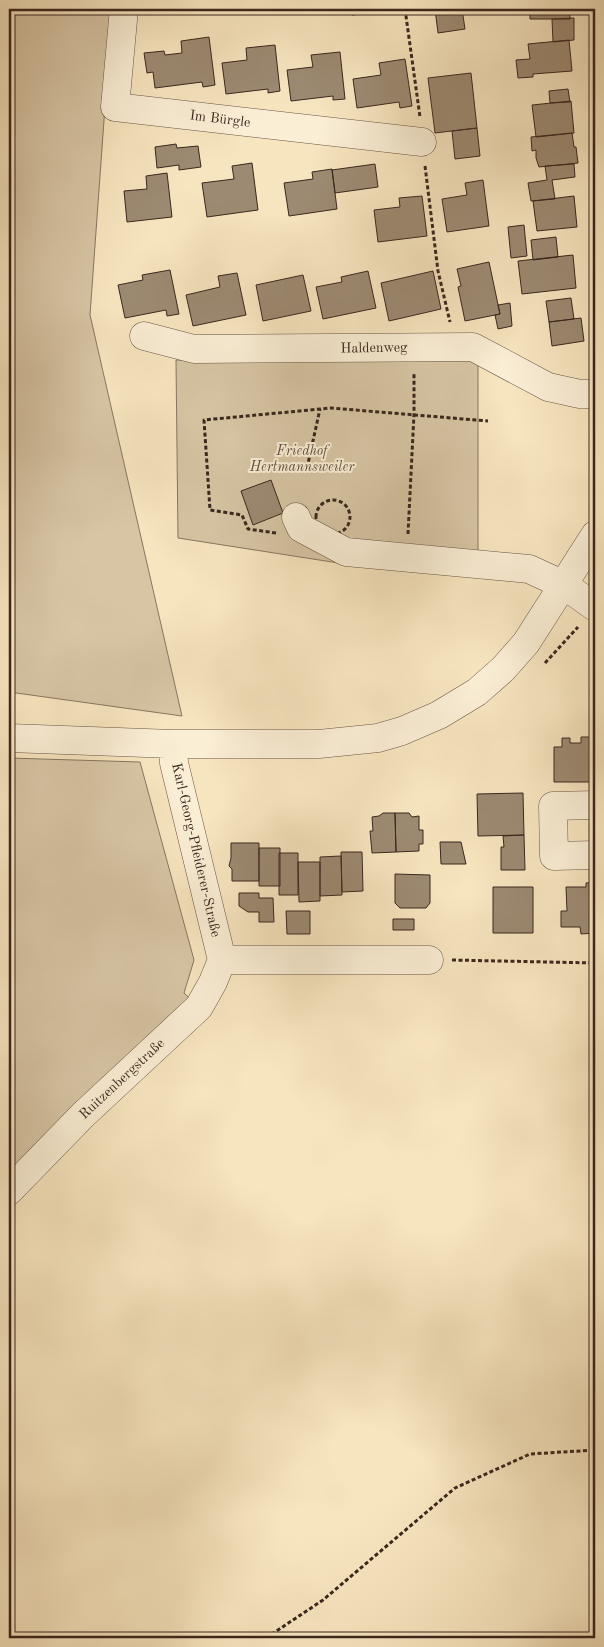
<svg xmlns="http://www.w3.org/2000/svg" width="604" height="1647" font-family="'Old Standard TT',serif">
  <style>
    .green { fill: #d7c5a4; stroke: #887661 }
    .building { fill: #9c8a72; stroke: #3a271e }
    .lines { fill: none; stroke-linecap: round; stroke-linejoin: round }
    .minor-casing { stroke: #695646; stroke-width: 29 }
    .path { stroke: #3a271e; stroke-width: 3; stroke-dasharray: 4 2.5; stroke-linecap: butt }
    .minor { stroke: #faeed5; stroke-width: 28 }
    .labels { text-anchor: middle; dominant-baseline: central; stroke-width: 4; stroke-linejoin: round; paint-order: stroke }
    .street-label { font-size: 14px; fill: #3a271e; stroke: #faeed5 }
    .park-label { font-size: 14px; font-style: italic; fill: #614e40; stroke: #faeed5 }
  </style>
  <rect width="100%" height="100%" fill="#f7e5bf"/>
  <filter id="stains"><feTurbulence type="fractalNoise" baseFrequency=".004" numOctaves="4"/><feColorMatrix values="0 0 0 0 .2 0 0 0 0 .09 0 0 0 0 .02 0 0 0 .5 -.17"/></filter>
  <radialGradient id="worn" r=".72"><stop offset=".6" stop-color="#630" stop-opacity="0"/><stop offset="1" stop-color="#630" stop-opacity=".3"/></radialGradient>
  <!-- green -->
  <path class="green" d="M9,9h103l-22,306 92,401 -173,-24z
    M176,360l302,1v193l-133,10 -167,-26z
    M9,758l131,4 54,198 -10,33 15,14 -190,184z"/>
  <!-- building -->
  <path class="building" d="M352,9h48l-48,6z
    M435,9h27l3,20 -27,4z
    M530,9h40v10h-40z
    M574,18v22l-21,2 -1,-23z
    M209,37l6,48 -12,2 -1,-5 -47,6 -2,-16 -6,1 -3,-20 20,-2 1,4 17,-2 -1,-12z
    M569,40l3,31 -39,3v3l-15,1 -2,-18 14,-1 -2,-15z
    M275,45l5,46 -12,2v-4l-42,5 -4,-31 25,-3 -1,-12z
    M340,52l5,47 -12,1v-4l-42,5 -4,-31 26,-3 -2,-12z
    M405,59l7,47 -12,2 -1,-6 -42,6 -4,-29 28,-4 -2,-12z
    M471,73l6,55 -42,5 -7,-55z
    M568,89l2,13 -20,1 -1,-12z
    M571,101l3,32 -38,4 -4,-32z
    M477,128l3,28 -25,3 -3,-28z
    M572,133l2,14h2l2,16 -39,4 -3,-9v-8l-4,1 -1,-14z
    M176,144l1,4 21,-2 3,21 -22,3v-5l-22,3 -2,-21z
    M252,163l6,47 -51,7 -5,-34 32,-4 -2,-13z
    M375,164l3,23 -43,6 -3,-23z
    M574,164l1,13 -23,3 3,19 -24,2 -3,-18 19,-3 -2,-14z
    M332,169l5,40 -48,7 -5,-33 29,-4 -1,-7z
    M167,173l5,44 -45,5 -3,-31 23,-2 -1,-13z
    M483,180l6,46 -42,6 -5,-33 25,-4 -2,-12z
    M422,196l5,40 -49,6 -4,-32 26,-3 -1,-9z
    M574,196l3,31 -40,4 -4,-30z
    M524,225l3,31 -16,2 -3,-31z
    M556,237l2,20 -25,3 -2,-20z
    M573,255l3,33 -54,6 -4,-33z
    M489,262l11,52 -35,7 -7,-34 3,-1 -4,-17z
    M170,270l9,44 -12,2 -1,-6 -41,8 -7,-33 25,-5 -1,-5z
    M368,271l8,37 -53,11 -7,-32 26,-5 -1,-5z
    M433,271l8,38 -52,12 -8,-38z
    M237,273l9,42 -53,11 -7,-31 34,-8 -2,-11z
    M303,275l8,36 -48,10 -7,-36z
    M571,298l3,21 -25,3 -3,-21z
    M510,303l2,23 -14,3 -3,-14 5,-1 -2,-9z
    M581,318l3,23 -32,5 -3,-24z
    M271,480l12,33 -30,12 -12,-34z
    M581,737h14v45h-41v-35h8v-9h8v5h11z
    M523,793l1,42 -46,1 -1,-42z
    M383,813h12l1,39 -24,1 -2,-22h3l-1,-14 7,-1z
    M395,813h14l3,4 7,-1v14h4v14h-4v7l-23,1z
    M524,835l1,35h-24v-23h3l-1,-11z
    M440,842h21l5,22h-25z
    M231,843h28v38h-27v-12l-3,-3 2,-8z
    M259,848h21v38h-21z
    M341,852h21l1,39 -21,1z
    M279,853h19v42h-19z
    M341,856l1,39 -22,1v-39z
    M298,862h22v39l-21,1z
    M395,874l35,1v28l-4,5h-26l-5,-5z
    M595,882v51l-14,1 -1,-7h-19v-16h6l-1,-24h20v-4z
    M493,887h40v46h-40z
    M239,893h20v5h14l1,24h-15v-10h-11l-9,-6z
    M286,911h24v23h-23z
    M393,919h21v11h-21z"/>
  <g class="lines">
    <!-- minor casing -->
    <g class="minor-casing">
      <path id="minor" d="M124,9l-9,98 307,35
        M144,336l50,13 279,-2 75,40 32,7h15
        M296,517l5,11 45,24 183,17 35,16 31,22
        M9,738l164,6h146l59,-6 24,-7 37,-16 38,-23 26,-23 23,-26 69,-108
        M173,744l1,19 48,197
        M595,805l-42,1 1,50 41,-1
        M222,960h207
        M9,1191l74,-76 116,-108 14,-25 9,-22"/>
    </g>
    <!-- path -->
    <path class="path" d="M405,9l15,108
      M425,166l13,105 12,51
      M307,468l13,-59
      M316 517a17 17 0 1 1 34 0a17 17 0 1 1-34 0Z
      M276,533l-28,-4 -6,-14 -32,-5 -6,-90 127,-12 157,13
      M408,534l6,-120v-41
      M545,663l33,-36
      M452,960l143,3
      M266,1638l57,-38 132,-112 75,-34 65,-4"/>
    <!-- minor -->
    <use href="#minor" class="minor"/>
  </g>
  <g class="labels">
    <!-- street labels -->
    <g class="street-label">
      <text transform="translate(220 119) rotate(7)">Im Bürgle</text>
      <text transform="translate(374 348) rotate(-1)">Haldenweg</text>
      <text transform="translate(196 850) rotate(77)">Karl-Georg-Pfleiderer-Straße</text>
      <text transform="translate(122 1079) rotate(-43)">Ruitzenbergstraße</text>
    </g>
    <!-- park labels -->
    <g class="park-label">
      <text x="302" y="451">Friedhof<tspan x="302" dy="16">Hertmannsweiler</tspan></text>
    </g>
  </g>
  <!-- margin -->
  <rect width="604" height="1647" fill="none" stroke="#f7e5bf" stroke-width="30"/>
  <rect x="10" y="10" width="584" height="1627" fill="none" stroke="#3a271e" stroke-width="2.5"/>
  <rect x="15" y="15" width="574" height="1617" fill="none" stroke="#3a271e"/>
  <rect width="100%" height="100%" filter="url(#stains)"/>
  <rect width="100%" height="100%" fill="url(#worn)"/>
</svg>
